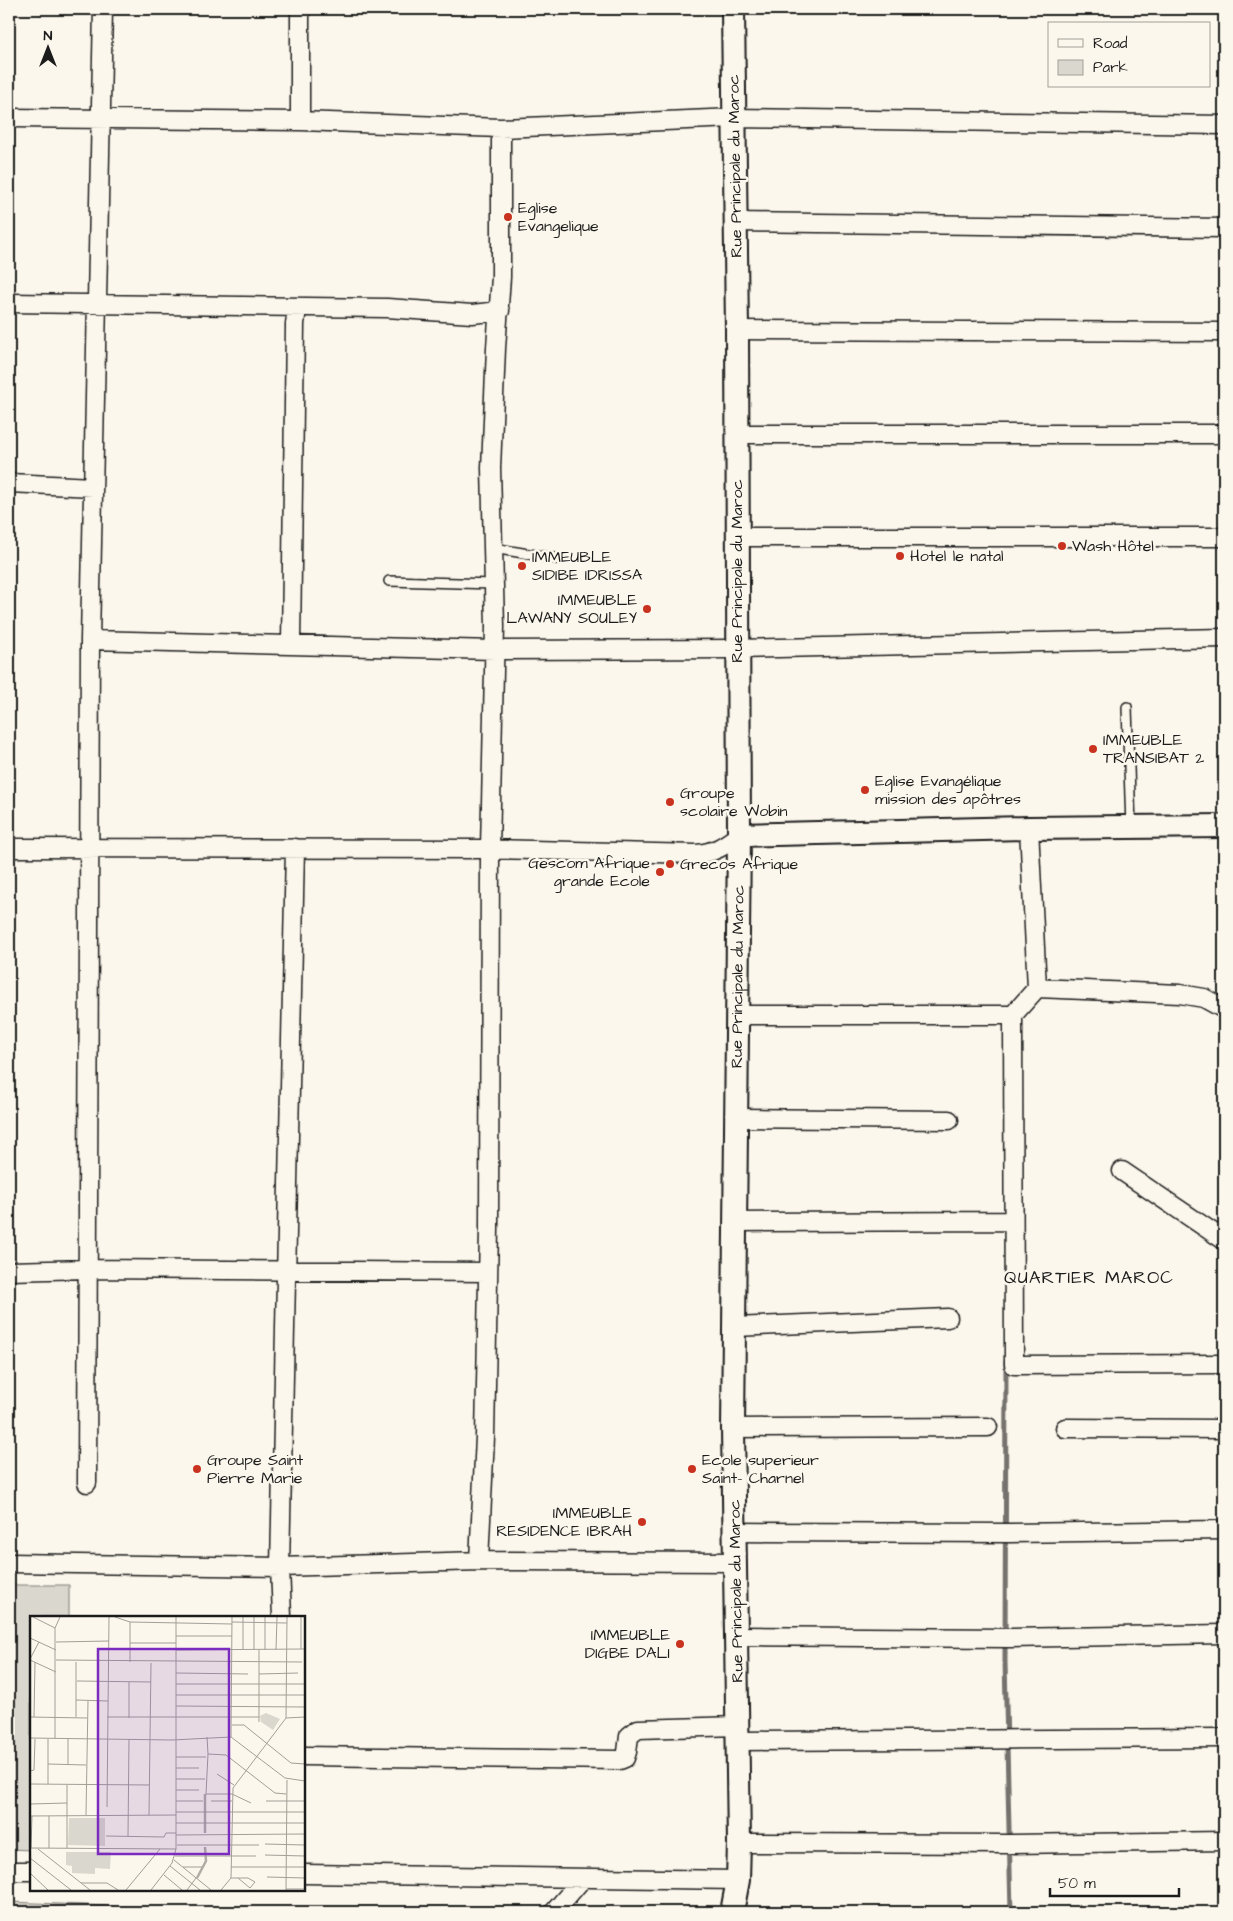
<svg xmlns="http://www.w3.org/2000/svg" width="1233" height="1921" font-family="'Architects Daughter',sans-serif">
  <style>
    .green { fill: #dad7ce; stroke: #7b7a75 }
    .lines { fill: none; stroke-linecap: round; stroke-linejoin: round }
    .stream { stroke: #74726e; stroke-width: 5 }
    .service-casing { stroke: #1c1c1c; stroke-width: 12 }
    .minor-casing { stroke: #1c1c1c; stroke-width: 21 }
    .tertiary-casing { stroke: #1c1c1c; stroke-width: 26 }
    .service { stroke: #fbf7ec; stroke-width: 9 }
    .minor { stroke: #fbf7ec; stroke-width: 18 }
    .tertiary { stroke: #fbf7ec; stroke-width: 22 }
    .poi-dot { fill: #c8321e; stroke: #fbf7ec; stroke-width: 2 }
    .labels { text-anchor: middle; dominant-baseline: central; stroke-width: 5; stroke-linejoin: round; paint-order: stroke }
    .street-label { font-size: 16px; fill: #1c1c1c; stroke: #fbf7ec }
    .poi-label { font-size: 16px; fill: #1c1c1c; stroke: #fbf7ec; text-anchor: start }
    .neighbourhood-label { font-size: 18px; letter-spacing: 1px; fill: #1c1c1c; stroke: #fbf7ec }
    .inset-river { fill: none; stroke: #afaca5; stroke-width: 2.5 }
    .inset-road { fill: none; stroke: #a29f99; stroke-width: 1 }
    .view { fill: #7b2cbf; fill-opacity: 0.15; stroke: #7b2cbf; stroke-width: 2.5 }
    .inset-edge { fill: none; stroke: #1c1c1c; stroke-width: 2.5 }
  </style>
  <rect width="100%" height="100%" fill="#fbf7ec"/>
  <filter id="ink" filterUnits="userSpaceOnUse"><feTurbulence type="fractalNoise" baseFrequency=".02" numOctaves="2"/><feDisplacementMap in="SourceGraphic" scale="10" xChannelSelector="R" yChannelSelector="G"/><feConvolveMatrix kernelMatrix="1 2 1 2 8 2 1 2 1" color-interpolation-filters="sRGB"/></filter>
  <g filter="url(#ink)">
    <!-- green -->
    <path class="green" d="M9,1585h60v32h-38v233l-22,-1z
      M9,1902l99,4 13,2v4h-112z"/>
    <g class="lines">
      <!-- stream -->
      <path class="stream" d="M1006,1361l-1,300 6,251"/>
      <!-- service casing -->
      <g class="service-casing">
        <path id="service" d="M493,548l66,11
          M389,581l104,3
          M1127,707l4,120"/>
      </g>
      <!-- minor casing -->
      <g class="minor-casing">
        <path id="minor" d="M9,118l291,3 201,7 233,-10 490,7
          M300,121v-112
          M735,222l489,6
          M9,303l378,5 85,6 28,-3
          M737,330l487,2
          M737,434h487
          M9,483l84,4
          M737,537h487
          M90,640l405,10 243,-1 486,-11
          M291,645l4,-321 2,-16
          M1029,828l8,160
          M9,848l481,1 206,5c18,-1 28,-8 43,-19
          M1224,1009l-20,-11 -24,-4 -143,-6 -24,27 1,350 210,-1
          M737,1015h276
          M736,1118l213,2
          M1122,1171l102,69
          M735,1222l278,-1
          M9,1271l79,-2 400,3
          M734,1327l214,-9
          M733,1428l255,-1
          M1065,1428l159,1
          M87,1483l3,-843 13,-631
          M735,1532l276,1 213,-3
          M479,1561l6,-124 4,-208 1,-380 5,-223 -4,-158 5,-120 5,-71v-149
          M9,1563l271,4 199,-6 256,1
          M282,1617l-2,-50 15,-719
          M737,1636l273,2 214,-4
          M739,1741l485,-3
          M304,1756l316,4 5,-2 2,-6 2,-16 9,-7 100,-3
          M739,1843l273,1 212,-3
          M9,1871h22
          M304,1874l434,6
          M554,1912l29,-34"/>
      </g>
      <!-- tertiary casing -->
      <g class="tertiary-casing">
        <g id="tertiary">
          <path d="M739,835l290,-7 195,-2"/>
          <path id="s1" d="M732,1912l6,-32 1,-37 -6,-415 6,-593 -2,-505 -4,-321"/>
        </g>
      </g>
      <!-- service -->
      <use href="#service" class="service"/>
      <!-- minor -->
      <use href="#minor" class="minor"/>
      <!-- tertiary -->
      <use href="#tertiary" class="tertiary"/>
    </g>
  </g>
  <!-- markers -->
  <g class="poi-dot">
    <circle cx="508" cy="217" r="5"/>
    <circle cx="1062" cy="546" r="5"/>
    <circle cx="900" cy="556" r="5"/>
    <circle cx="522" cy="566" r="5"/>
    <circle cx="647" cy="609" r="5"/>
    <circle cx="1093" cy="749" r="5"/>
    <circle cx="865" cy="790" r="5"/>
    <circle cx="670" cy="802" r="5"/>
    <circle cx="670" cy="864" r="5"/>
    <circle cx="660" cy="872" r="5"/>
    <circle cx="197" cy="1469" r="5"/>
    <circle cx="692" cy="1469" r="5"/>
    <circle cx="642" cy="1522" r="5"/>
    <circle cx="680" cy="1644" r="5"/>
  </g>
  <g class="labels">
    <!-- street labels -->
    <g class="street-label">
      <text transform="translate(735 166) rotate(-91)">Rue Principale du Maroc</text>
      <text transform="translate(737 571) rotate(-90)">Rue Principale du Maroc</text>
      <text stroke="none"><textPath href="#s1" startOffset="936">Rue Principale du Maroc</textPath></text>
      <text transform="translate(736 1591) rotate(-91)">Rue Principale du Maroc</text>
    </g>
    <!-- poi labels -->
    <g class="poi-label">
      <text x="518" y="208">Eglise<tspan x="518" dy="18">Evangelique</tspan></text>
      <text x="1072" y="546">Wash Hôtel</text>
      <text x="910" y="556">Hotel le natal</text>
      <text x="532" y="557">IMMEUBLE<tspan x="532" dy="18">SIDIBE IDRISSA</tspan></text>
      <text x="637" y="600" text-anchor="end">IMMEUBLE<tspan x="637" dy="18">LAWANY SOULEY</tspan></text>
      <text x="1103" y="740">IMMEUBLE<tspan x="1103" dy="18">TRANSIBAT 2</tspan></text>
      <text x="875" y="781">Eglise Evangélique<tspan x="875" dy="18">mission des apôtres</tspan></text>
      <text x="680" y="793">Groupe<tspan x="680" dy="18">scolaire Wobin</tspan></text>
      <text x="650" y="863" text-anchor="end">Gescom Afrique<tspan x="650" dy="18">grande Ecole</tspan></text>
      <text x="680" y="864">Grecos Afrique</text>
      <text x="207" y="1460">Groupe Saint<tspan x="207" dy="18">Pierre Marie</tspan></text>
      <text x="702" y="1460">Ecole superieur<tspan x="702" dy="18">Saint- Charnel</tspan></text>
      <text x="632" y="1513" text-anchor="end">IMMEUBLE<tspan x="632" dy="18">RESIDENCE IBRAH</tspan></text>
      <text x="670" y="1635" text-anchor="end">IMMEUBLE<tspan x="670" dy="18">DIGBE DALI</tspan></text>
    </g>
    <!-- neighbourhood labels -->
    <g class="neighbourhood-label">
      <text x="1089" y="1277">QUARTIER MAROC</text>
    </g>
  </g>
  <!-- overview -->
  <g transform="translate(30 1616)">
    <rect width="275" height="275" fill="#fbf7ec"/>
    <path d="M236,97l14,6 -7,11 -12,-8 -1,-6zM39,202h36v28l-37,-1zM36,236h45l-1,17 -15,-1v6l-23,-1v-7l-6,-1z" fill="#dad7ce"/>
    <path class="inset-river" d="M175,178v39M167,262l9,-17 -1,-14"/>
    <path class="inset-road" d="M3,1l22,11M85,1l15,5 102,2M224,1v33M235,1v33M271,1v32M202,6l55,1M146,20h56M0,22l26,12M26,26l53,-1M100,27h46M146,34l129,-1M213,34v-33M229,34v72M246,34l1,-33M0,43l9,-17M0,44l26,12M26,44l246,2M100,46v-40M146,57l72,1M229,58l39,-1M47,65l74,1M146,68h129M146,79h129M46,84l32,1M146,90l129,1M0,101l57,1M4,101l1,-55M46,101v-55M77,101h152M99,102v-36M256,102l19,-1M202,109h12l47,38 14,1M177,121l1,17M201,121l1,-120M0,122l142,2 59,-3 54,41 20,3M25,123v-111l5,-11M146,141h30M18,148l38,1M38,149v-26M146,152h23M0,155l4,-1 1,-31M187,158l17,11M146,163h29M0,168l120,1M18,168v-45M146,174h23M146,185h27M181,185h21M236,185h39M221,187l-19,-9h-26l2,-40 18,1 49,38 11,1M0,188l37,-1M77,191l2,-190M146,196h129M56,199l2,-114M119,199l2,-152M0,200l146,-1M146,207h129M146,219l129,-1M76,220l58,1 2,-4h10M98,220l1,-97M235,228l40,1M147,229h82M0,232l146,1M1,232l1,-32M19,232v-32M37,232v-63M8,233l52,41M235,239l40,1M145,240h81M0,242l41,32M144,244l37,30M140,250l30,24M153,251h19M201,251h74M0,257l18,17M134,259l18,15M237,261l38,1M201,262h17l7,4 -5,6 -12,-10M51,267h26l11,7M256,273h19M96,274l34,-41M121,274l21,-27 4,-14v-232M157,274l9,-12M191,274l10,-12 2,-90 53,-70 1,-101M256,274l1,-110"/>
    <path class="view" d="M68,33h131v205h-131z"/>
    <rect width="275" height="275" class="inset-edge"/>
  </g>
  <!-- margin -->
  <rect width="1233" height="1921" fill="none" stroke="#fbf7ec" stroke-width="30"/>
  <rect x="15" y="15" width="1203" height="1891" fill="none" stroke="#1c1c1c" stroke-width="2" filter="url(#ink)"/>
  <!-- legend -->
  <rect x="1048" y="22" width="162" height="65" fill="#fbf7ec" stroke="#a29f99"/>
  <rect x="1058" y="39" width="25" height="8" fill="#fbf7ec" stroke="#a29f99"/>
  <text x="1093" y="48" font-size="15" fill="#1c1c1c">Road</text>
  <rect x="1058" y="60" width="25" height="15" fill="#dad7ce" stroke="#a29f99"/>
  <text x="1093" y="72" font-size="15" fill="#1c1c1c">Park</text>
  <!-- north arrow -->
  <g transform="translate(48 48)" stroke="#fbf7ec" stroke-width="4" paint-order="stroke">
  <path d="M0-4L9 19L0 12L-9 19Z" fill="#1c1c1c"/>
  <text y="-8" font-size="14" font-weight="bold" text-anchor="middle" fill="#1c1c1c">N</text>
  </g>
  <!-- scale -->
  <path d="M1050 1888v8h129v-8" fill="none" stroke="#1c1c1c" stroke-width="2.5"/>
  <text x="1058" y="1888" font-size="15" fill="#1c1c1c" stroke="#fbf7ec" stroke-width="4" paint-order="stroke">50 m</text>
</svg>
